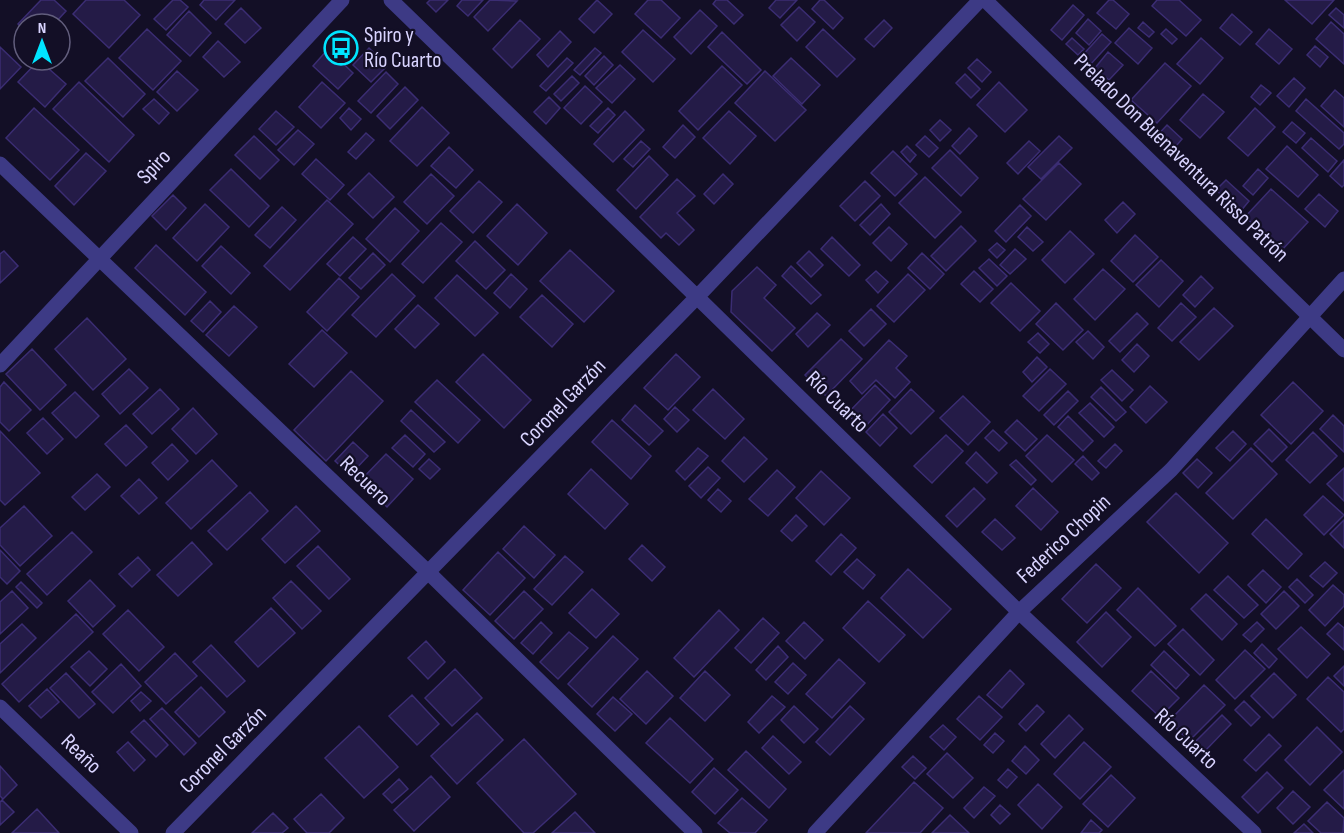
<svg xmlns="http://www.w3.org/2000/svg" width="1344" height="833" font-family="'Sofia Sans Condensed',sans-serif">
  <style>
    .building { fill: #241b47; stroke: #3b2d73; stroke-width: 1.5 }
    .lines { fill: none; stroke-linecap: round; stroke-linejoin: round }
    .minor { stroke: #3d3a85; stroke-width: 15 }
    .labels { text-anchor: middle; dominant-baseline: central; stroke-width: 4.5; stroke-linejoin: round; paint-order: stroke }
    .poi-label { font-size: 22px; fill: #d9d4ff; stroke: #130f26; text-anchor: start }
    .street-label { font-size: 22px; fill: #d9d4ff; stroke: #130f26 }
  </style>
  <rect width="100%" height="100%" fill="#130f26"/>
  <!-- building -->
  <path class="building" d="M41,0h13l12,11 -12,13h-30v6l-6,-6z
    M86,0h38l16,15 -31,33 -36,-34z
    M173,0h7l8,7 -22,23 -12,-11z
    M204,0h31l-19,20 -16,-15z
    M430,0h18l-12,12 -9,-9z
    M462,0h21l-15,16 -11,-10z
    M490,0l27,1 -29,30 -14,-14z
    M597,0l15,14 -18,19 -15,-14z
    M648,0h13l19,18 -19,20 -26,-24z
    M716,0h11l16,15 -9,9 -21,-20z
    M776,0h21l-17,18 -11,-10z
    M820,0h4l19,18 -10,11 -21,-20z
    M1109,0h4l16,14 -13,15 -19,-16z
    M1157,0h22l22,20 -15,16 -34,-30z
    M1285,0h49l-22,24z
    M1073,5l11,10 -22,25 -11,-10z
    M799,7l16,15 -18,19 -16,-16z
    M241,8l20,20 -16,15 -20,-19z
    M1336,8l8,7v13l-15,-13z
    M700,10l17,16 -26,28 -17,-17z
    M189,11l22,22 -21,23 -23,-21z
    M1232,14l20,18 -12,13 -20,-17z
    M1088,19l13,12 -12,14 -13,-12z
    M520,20l20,19 -28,29 -19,-19z
    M884,20l8,8 -18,19 -9,-8z
    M1143,22l11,10 -5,5 -11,-9z
    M1331,22l13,12v30l-28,-25z
    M1129,28l23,20 -14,16 -23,-21z
    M147,29l34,32 -28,29 -34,-32z
    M823,29l32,30 -18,18 -31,-30z
    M1166,29l11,10 -5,5 -11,-10z
    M1269,29l23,20 -13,15 -23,-20z
    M643,30l32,29 -22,23 -31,-30z
    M560,31l11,11 -23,25 -11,-12z
    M722,32l39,38 -14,14 -39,-37z
    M1102,34l9,8 -21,23 -9,-8z
    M1072,38l12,11 -6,6 -12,-11z
    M1201,38l22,20 -23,26 -23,-20z
    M218,41l22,21 -16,15 -21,-20z
    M1315,46l13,11 -8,10 -13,-12z
    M0,47l21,20 -21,22z
    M369,48l18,18 -16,16 -18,-17z
    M595,48l6,5 -21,22 -6,-5z
    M328,49l25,24 -15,16 -25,-23z
    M1108,52l15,13 -14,15 -14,-12z
    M604,56l9,9 -19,20 -9,-9z
    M108,58l37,36 -22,23 -38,-36z
    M567,58l6,5 -27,28 -6,-5z
    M791,58l29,27 -18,19 -29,-28z
    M977,59l14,13 -9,10 -14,-14z
    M39,60l27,24 -21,23 -27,-25z
    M1165,63l26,23 -34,37 -26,-23z
    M620,65l15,14 -23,24 -16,-15z
    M722,66l20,19 -44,45 -19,-19z
    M177,71l21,19 -21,21 -20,-19z
    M765,71l41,39 -31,31 -40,-38z
    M386,72l12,12 -27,29 -13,-12z
    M965,74l15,15 -9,9 -15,-15z
    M572,76l7,7 -18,18 -7,-7z
    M1294,78l11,10 -16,19 -12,-11z
    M79,82l55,53 -25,27 -56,-53z
    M322,82l23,21 -24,25 -22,-21z
    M999,82l28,28 -22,22 -28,-27z
    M1261,85l10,8 -11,12 -9,-8z
    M585,86l17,16 -21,22 -17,-16z
    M405,87l13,13 -28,29 -13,-13z
    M1335,90l9,8v29l-23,-21z
    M1203,94l21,18 -24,26 -20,-18z
    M549,97l11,11 -14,16 -12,-12z
    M154,99l15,14 -10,11 -16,-15z
    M1306,99l38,34v11l-5,5 -43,-38z
    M422,107l27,26 -32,33 -27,-25z
    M34,108l45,42 -29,30 -44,-42z
    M349,108l12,11 -10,11 -11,-12z
    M608,108l7,7 -17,18 -8,-7z
    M1255,108l20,19 -27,29 -20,-18z
    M276,111l18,16 -18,18 -17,-16z
    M625,111l19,19 -31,32 -19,-18z
    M729,111l27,25 -26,28 -27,-26z
    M940,120l11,10 -11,11 -10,-11z
    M1292,122l13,11 -9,10 -13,-11z
    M683,125l12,12 -20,21 -12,-11z
    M1167,125l15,14 -11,13 -16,-14z
    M969,128l8,8 -17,18 -8,-8z
    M298,130l16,14 -20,21 -16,-15z
    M366,133l8,7 -18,19 -8,-7z
    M254,136l25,24 -19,19 -25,-24z
    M925,136l13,12 -9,9 -13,-12z
    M1059,136l13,12 -31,31 -13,-12z
    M1311,138l26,23 -9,11 -26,-24z
    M641,141l9,8 -17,18 -9,-8z
    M1029,141l11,10 -22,23 -11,-11z
    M907,146l9,9 -6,7 -9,-10z
    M1287,146l31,29 -20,22 -32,-28z
    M449,147l24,23 -17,18 -25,-22z
    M950,150l28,28 -17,18 -29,-28z
    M893,151l24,23 -22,22 -24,-23z
    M86,153l20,18 -32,34 -19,-19z
    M649,156l19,19 -32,34 -19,-19z
    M316,159l28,26 -14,15 -28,-26z
    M1344,160v25l-2,2 -12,-11z
    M1059,163l22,21 -35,36 -23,-21z
    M231,169l38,37 -20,21 -39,-37z
    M1258,169l10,9 -15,17 -10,-9z
    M369,173l25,24 -21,21 -25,-24z
    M431,174l23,22 -27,28 -23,-22z
    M723,174l10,10 -19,20 -10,-10z
    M925,177l36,35 -26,26 -36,-35z
    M677,179l18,17 -18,17 17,17 -15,15 -13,-12 -5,5 -21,-21z
    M1226,180l23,21 -9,11 -24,-22z
    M479,181l23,21 -29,31 -23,-22z
    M865,181l15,15 -25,25 -15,-15z
    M1271,189l37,33 -26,28 -37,-33z
    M1319,194l19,17 -13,16 -20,-18z
    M173,195l13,13 -20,22 -14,-14z
    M327,200l26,24 -63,66 -26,-24z
    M1123,202l12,12 -18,19 -12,-13z
    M205,204l24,23 -32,34 -24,-23z
    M517,204l30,29 -29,32 -31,-29z
    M881,204l9,10 -20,21 -10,-10z
    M1020,205l11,11 -25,26 -11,-11z
    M282,207l14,13 -26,28 -15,-13z
    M395,208l24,23 -29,31 -24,-23z
    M441,223l21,19 -39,41 -21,-19z
    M961,226l15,15 -30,30 -15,-15z
    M889,227l18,17 -16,17 -18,-18z
    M1027,227l16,15 -10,9 -15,-14z
    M1070,231l24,23 -29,29 -23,-23z
    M1135,235l23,22 -25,25 -22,-21z
    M353,237l13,12 -26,27 -13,-12z
    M832,237l28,28 -11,11 -28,-27z
    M475,241l30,29 -19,19 -30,-28z
    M997,243l8,7 -8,8 -8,-8z
    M156,245l50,47 -21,23 -50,-47z
    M221,246l29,27 -19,21 -29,-28z
    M1015,249l11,10 -16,15 -10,-9z
    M570,250l44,41 -30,31 -44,-41z
    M4,251l14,15 -18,17v-29z
    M809,251l14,14 -12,12 -14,-14z
    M373,253l12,12 -24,24 -12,-11z
    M922,253l22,21 -14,15 -22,-21z
    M989,259l18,17 -10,10 -18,-18z
    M1161,260l22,21 -24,26 -23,-22z
    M791,266l30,29 -10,9 -29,-28z
    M757,267l19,18 -12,13 31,30 -23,23 -41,-39 1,-21z
    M1103,269l22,20 -30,31 -21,-21z
    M876,271l12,11 -10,11 -12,-13z
    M974,271l19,18 -13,13 -19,-18z
    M392,274l23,22 -39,41 -24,-22z
    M511,274l16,15 -17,19 -16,-15z
    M908,274l17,16 -31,32 -17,-16z
    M457,275l41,38 -23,23 -40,-38z
    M1201,276l12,12 -18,19 -12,-12z
    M339,278l20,19 -32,34 -20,-19z
    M1011,283l29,28 -20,20 -29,-28z
    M542,295l31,29 -21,23 -32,-30z
    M210,301l11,11 -18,20 -12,-11z
    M1056,303l27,27 -20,20 -27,-26z
    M1181,303l15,14 -24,24 -14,-13z
    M418,305l21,19 -24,24 -20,-19z
    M234,306l23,21 -28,29 -23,-21z
    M1214,308l19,18 -34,34 -19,-18z
    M871,309l15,15 -22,22 -15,-15z
    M817,313l13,12 -22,22 -12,-13z
    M1137,313l11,11 -28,28 -11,-11z
    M87,318l39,41 -33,31 -38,-41z
    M322,330l25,23 -33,34 -25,-23z
    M1088,331l16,16 -11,12 -17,-17z
    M1038,333l11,11 -9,9 -12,-11z
    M841,339l21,20 -36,37 -21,-21z
    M889,340l18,16 -11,12 14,14 -15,16 -19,-18 -14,14 -12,-13z
    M1137,344l12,12 -15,16 -12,-12z
    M32,349l34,36 -26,25 -34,-36z
    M483,354l48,46 -27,28 -48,-46z
    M676,354l24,23 -32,33 -24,-22z
    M1037,357l10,10 -15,15 -9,-10z
    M129,369l19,19 -28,26 -18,-20z
    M1050,369l16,15 -27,27 -16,-15z
    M1112,370l21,20 -11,11 -21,-21z
    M351,371l32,30 -57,60 -32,-31z
    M437,380l43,40 -22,23 -43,-41z
    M4,382l27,28 -22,21 -9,-9v-35z
    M1293,382l30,29 -32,33 -30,-29z
    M875,385l15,15 -27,29 -16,-15z
    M1150,386l17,16 -21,21 -16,-16z
    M1101,387l25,25 -10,9 -25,-24z
    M160,389l19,20 -27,25 -19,-20z
    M713,389l31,30 -19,20 -32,-29z
    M911,389l23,22 -23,23 -22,-22z
    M1068,391l10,10 -24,24 -10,-10z
    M75,392l24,24 -23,22 -24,-25z
    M963,396l27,26 -22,23 -28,-27z
    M1090,403l24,24 -10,10 -25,-24z
    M635,405l28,26 -14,14 -27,-25z
    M675,407l14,13 -12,12 -13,-13z
    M193,408l24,26 -21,20 -24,-25z
    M411,410l34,32 -11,10 -33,-31z
    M883,414l14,14 -17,18 -14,-14z
    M1333,415l11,11v26l-24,-23z
    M1068,416l25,25 -10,10 -25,-24z
    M43,418l20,21 -16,15 -20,-21z
    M612,420l39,36 -20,23 -39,-37z
    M1017,420l20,19 -12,12 -20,-19z
    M126,425l21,22 -21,19 -21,-22z
    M1269,429l18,18 -15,15 -18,-18z
    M993,430l14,13 -8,8 -14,-13z
    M0,431l40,42 -35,32 -5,-5z
    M1233,431l13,13 -16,17 -14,-13z
    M1313,432l24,24 -27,27 -24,-23z
    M405,435l20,19 -12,13 -21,-19z
    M946,435l17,16 -31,32 -18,-17z
    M1047,435l27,25 -22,22 -26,-26z
    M744,437l23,22 -23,23 -22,-21z
    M353,442l15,14 -18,19 -15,-14z
    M172,444l16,17 -20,19 -16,-17z
    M1115,444l7,7 -16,17 -8,-7z
    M698,448l10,8 -23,24 -9,-9z
    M1251,448l26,26 -44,45 -27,-26z
    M976,452l21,21 -10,10 -21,-20z
    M386,454l27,25 -26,28 -27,-26z
    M1083,456l16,17 -7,7 -17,-16z
    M429,459l11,10 -10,10 -11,-10z
    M1197,459l15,14 -14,15 -15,-15z
    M212,460l25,26 -46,43 -25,-26z
    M1016,460l20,20 -5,5 -21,-20z
    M708,467l12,11 -19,20 -12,-12z
    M1344,468v33l-17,-17z
    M591,469l37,35 -23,25 -37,-35z
    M777,470l18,17 -27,29 -19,-17z
    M821,471l29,27 -26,27 -28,-27z
    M97,474l13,13 -25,23 -13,-13z
    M139,479l18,19 -18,16 -18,-18z
    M974,488l11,11 -28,28 -11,-11z
    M1033,488l25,24 -17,18 -25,-24z
    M718,489l13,12 -10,11 -13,-12z
    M250,492l18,19 -41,39 -19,-19z
    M1176,493l52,50 -29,30 -52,-51z
    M1323,496l21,19 -20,20 -20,-20z
    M24,506l28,30 -32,30 -20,-21v-17z
    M296,506l24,25 -35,32 -23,-24z
    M796,515l11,11 -15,15 -11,-10z
    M995,519l20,19 -13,12 -20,-18z
    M1266,519l36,35 -14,15 -36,-35z
    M1344,520v28l-14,-14z
    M524,526l31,29 -21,23 -31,-29z
    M72,532l20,20 -45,43 -20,-21z
    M841,534l15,14 -25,27 -15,-14z
    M192,542l20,22 -34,32 -21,-21z
    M642,545l23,22 -13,14 -23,-22z
    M318,546l32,33 -21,20 -32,-33z
    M0,550l20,21 -13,13 -7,-7z
    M498,552l27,26 -35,37 -27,-25z
    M565,556l18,16 -31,33 -18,-16z
    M138,557l12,13 -18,17 -13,-13z
    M857,559l18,16 -12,14 -19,-17z
    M1325,562l12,11 -14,14 -13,-11z
    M1096,564l25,24 -34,35 -25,-24z
    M908,569l43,40 -28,29 -42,-40z
    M1263,570l18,17 -15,16 -18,-18z
    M1228,576l30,29 -14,13 -30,-28z
    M1297,579l16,16 -8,8 -16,-16z
    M90,580l25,26 -22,21 -25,-26z
    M291,581l30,30 -19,18 -29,-31z
    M21,582l21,21 -5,5 -21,-21z
    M1333,585l11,10v11l-19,20 -16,-16z
    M1138,588l38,38 -21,20 -38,-36z
    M592,589l27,25 -23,24 -27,-25z
    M12,591l16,17 -28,26v-32z
    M524,591l19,18 -29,30 -19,-18z
    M1284,591l15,15 -23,23 -15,-15z
    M1206,594l31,30 -15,16 -31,-31z
    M868,601l37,34 -26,27 -36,-34z
    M271,608l24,25 -37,34 -23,-25z
    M128,610l36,37 -25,24 -36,-37z
    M719,610l20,20 -45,47 -20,-19z
    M1106,612l25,25 -29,30 -25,-25z
    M76,614l17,18 -74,70 -17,-18z
    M763,618l16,15 -28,30 -16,-15z
    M541,622l11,11 -19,21 -12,-11z
    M804,622l19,18 -18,19 -19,-18z
    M1257,622l7,7 -13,13 -8,-7z
    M1338,623l6,5v22l-17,-16z
    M22,624l14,14 -36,35v-29z
    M1301,627l29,27 -23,24 -29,-29z
    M1183,629l31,31 -14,15 -32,-31z
    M569,632l19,16 -30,31 -18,-17z
    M613,636l25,23 -46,48 -24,-23z
    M426,641l19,21 -17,17 -20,-21z
    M1262,644l15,15 -8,9 -15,-15z
    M211,645l34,36 -18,16 -34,-35z
    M778,646l10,11 -22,23 -10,-10z
    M1245,650l20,19 -30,30 -19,-19z
    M89,651l18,18 -17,17 -19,-19z
    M1164,651l25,24 -13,14 -25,-24z
    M175,653l22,23 -31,28 -21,-22z
    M839,659l26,24 -33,35 -26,-24z
    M793,663l13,12 -18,19 -13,-12z
    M121,664l20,22 -28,27 -21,-21z
    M1344,666v20l-10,-10z
    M455,669l27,29 -30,28 -27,-28z
    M1010,670l14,14 -22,24 -15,-13z
    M647,671l26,25 -27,28 -26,-25z
    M705,671l25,24 -25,26 -25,-23z
    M1151,671l28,27 -19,19 -28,-26z
    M66,673l29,31 -16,14 -29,-30z
    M1274,673l22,22 -23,23 -22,-22z
    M1328,677l16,15v37l-3,3 -34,-33z
    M1204,685l21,20 -36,36 -20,-20z
    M201,687l24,25 -26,25 -24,-25z
    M47,689l12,13 -18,16 -12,-12z
    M141,692l10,9 -11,10 -9,-10z
    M412,695l27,29 -22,21 -28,-29z
    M772,696l13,11 -26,26 -11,-11z
    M979,696l23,21 -22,23 -23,-21z
    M613,697l19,17 -17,17 -18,-17z
    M1244,701l16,16 -9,9 -16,-16z
    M1037,705l7,7 -18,19 -7,-7z
    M794,706l24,23 -14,14 -23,-23z
    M850,706l14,13 -34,36 -14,-13z
    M162,708l34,35 -12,12 -34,-36z
    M477,713l26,27 -46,44 -26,-28z
    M1069,715l14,14 -28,29 -14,-14z
    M1222,715l9,9 -27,28 -9,-10z
    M670,718l43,41 -23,24 -44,-40z
    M144,720l24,25 -12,12 -25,-25z
    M943,725l13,12 -12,13 -14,-13z
    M359,726l39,41 -34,31 -39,-40z
    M1317,727l25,25 -32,33 -25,-25z
    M995,733l9,8 -11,12 -9,-8z
    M1269,734l12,12 -25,25 -12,-11z
    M773,736l28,26 -12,12 -27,-26z
    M524,739l52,55 -43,39h-9l-47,-50z
    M128,742l17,18 -11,11 -17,-19z
    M1084,742l27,25 -31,32 -26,-25z
    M1025,746l14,14 -13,14 -14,-13z
    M746,751l40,38 -17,19 -41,-38z
    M947,753l26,25 -20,20 -26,-24z
    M913,756l13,12 -11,11 -13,-12z
    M0,766l17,19 -14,14 -3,-3z
    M714,768l24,22 -23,24 -23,-22z
    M1008,769l9,8 -10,11 -9,-8z
    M1344,770v39l-20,-19z
    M1267,772l16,16 -25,25 -16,-16z
    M1111,775l24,23 -27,29 -25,-23z
    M431,776l19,21 -36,34 -20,-21z
    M399,779l9,10 -16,14 -9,-9z
    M914,782l29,26 -23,25h-54z
    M1038,784l24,23 -20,22 -24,-24z
    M984,787l11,9 -21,22 -10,-10z
    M1293,791l17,16 -17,17 -16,-16z
    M321,794l23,24 -15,15h-22l-13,-14z
    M742,798l25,22 -12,13h-25l-12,-10z
    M2,800l12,12 -14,13v-23z
    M1327,802l17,16 -1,15h-22l-13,-12z
    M1000,805l10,9 -10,10 -9,-9z
    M37,809l22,24h-47z
    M575,812l20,21h-43z
    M273,813l15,15 -6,5h-30z
    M950,815l19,18h-37z
    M1091,820l11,10 -3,3h-18z
    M1304,824l9,9h-19z"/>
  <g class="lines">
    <!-- minor -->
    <path class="minor" d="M391,0l306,297 322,315 235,221
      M985,0l359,350
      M0,164l429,409 266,260
      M0,365l342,-365
      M0,707l131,126
      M173,833l524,-536 283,-297
      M815,833l204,-221 152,-142 173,-191"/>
  </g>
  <!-- icons -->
  <defs>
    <g id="bus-ring" transform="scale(1.725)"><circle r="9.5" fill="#130f26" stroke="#00e5ff" stroke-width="1.5"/><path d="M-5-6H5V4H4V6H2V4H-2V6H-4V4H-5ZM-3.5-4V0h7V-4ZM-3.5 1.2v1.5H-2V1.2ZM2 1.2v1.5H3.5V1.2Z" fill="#00e5ff"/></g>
  </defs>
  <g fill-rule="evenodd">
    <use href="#bus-ring" x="341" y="48"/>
  </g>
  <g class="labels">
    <!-- poi labels -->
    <g class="poi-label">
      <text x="364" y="35">Spiro y<tspan x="364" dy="25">Río Cuarto</tspan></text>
    </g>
    <!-- street labels -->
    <g class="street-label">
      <text transform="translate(1181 158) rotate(44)">Prelado Don Buenaventura Risso Patrón</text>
      <text transform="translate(154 167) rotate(-47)">Spiro</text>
      <text transform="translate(837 402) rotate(44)">Río Cuarto</text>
      <text transform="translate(563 403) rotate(-46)">Coronel Garzón</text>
      <text transform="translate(365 481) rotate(44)">Recuero</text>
      <text transform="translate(1064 539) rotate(-43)">Federico Chopin</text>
      <text transform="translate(1186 739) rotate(43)">Río Cuarto</text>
      <text transform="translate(223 750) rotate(-45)">Coronel Garzón</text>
      <text transform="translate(81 754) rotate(44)">Reaño</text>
    </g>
  </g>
  <!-- north arrow -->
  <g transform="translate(42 42)"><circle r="28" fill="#130f26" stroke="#625e7d" stroke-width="1.5"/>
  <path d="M0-4.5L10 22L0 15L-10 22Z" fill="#00e5ff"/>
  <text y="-9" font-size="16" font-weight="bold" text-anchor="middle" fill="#d9d4ff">N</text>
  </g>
</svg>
